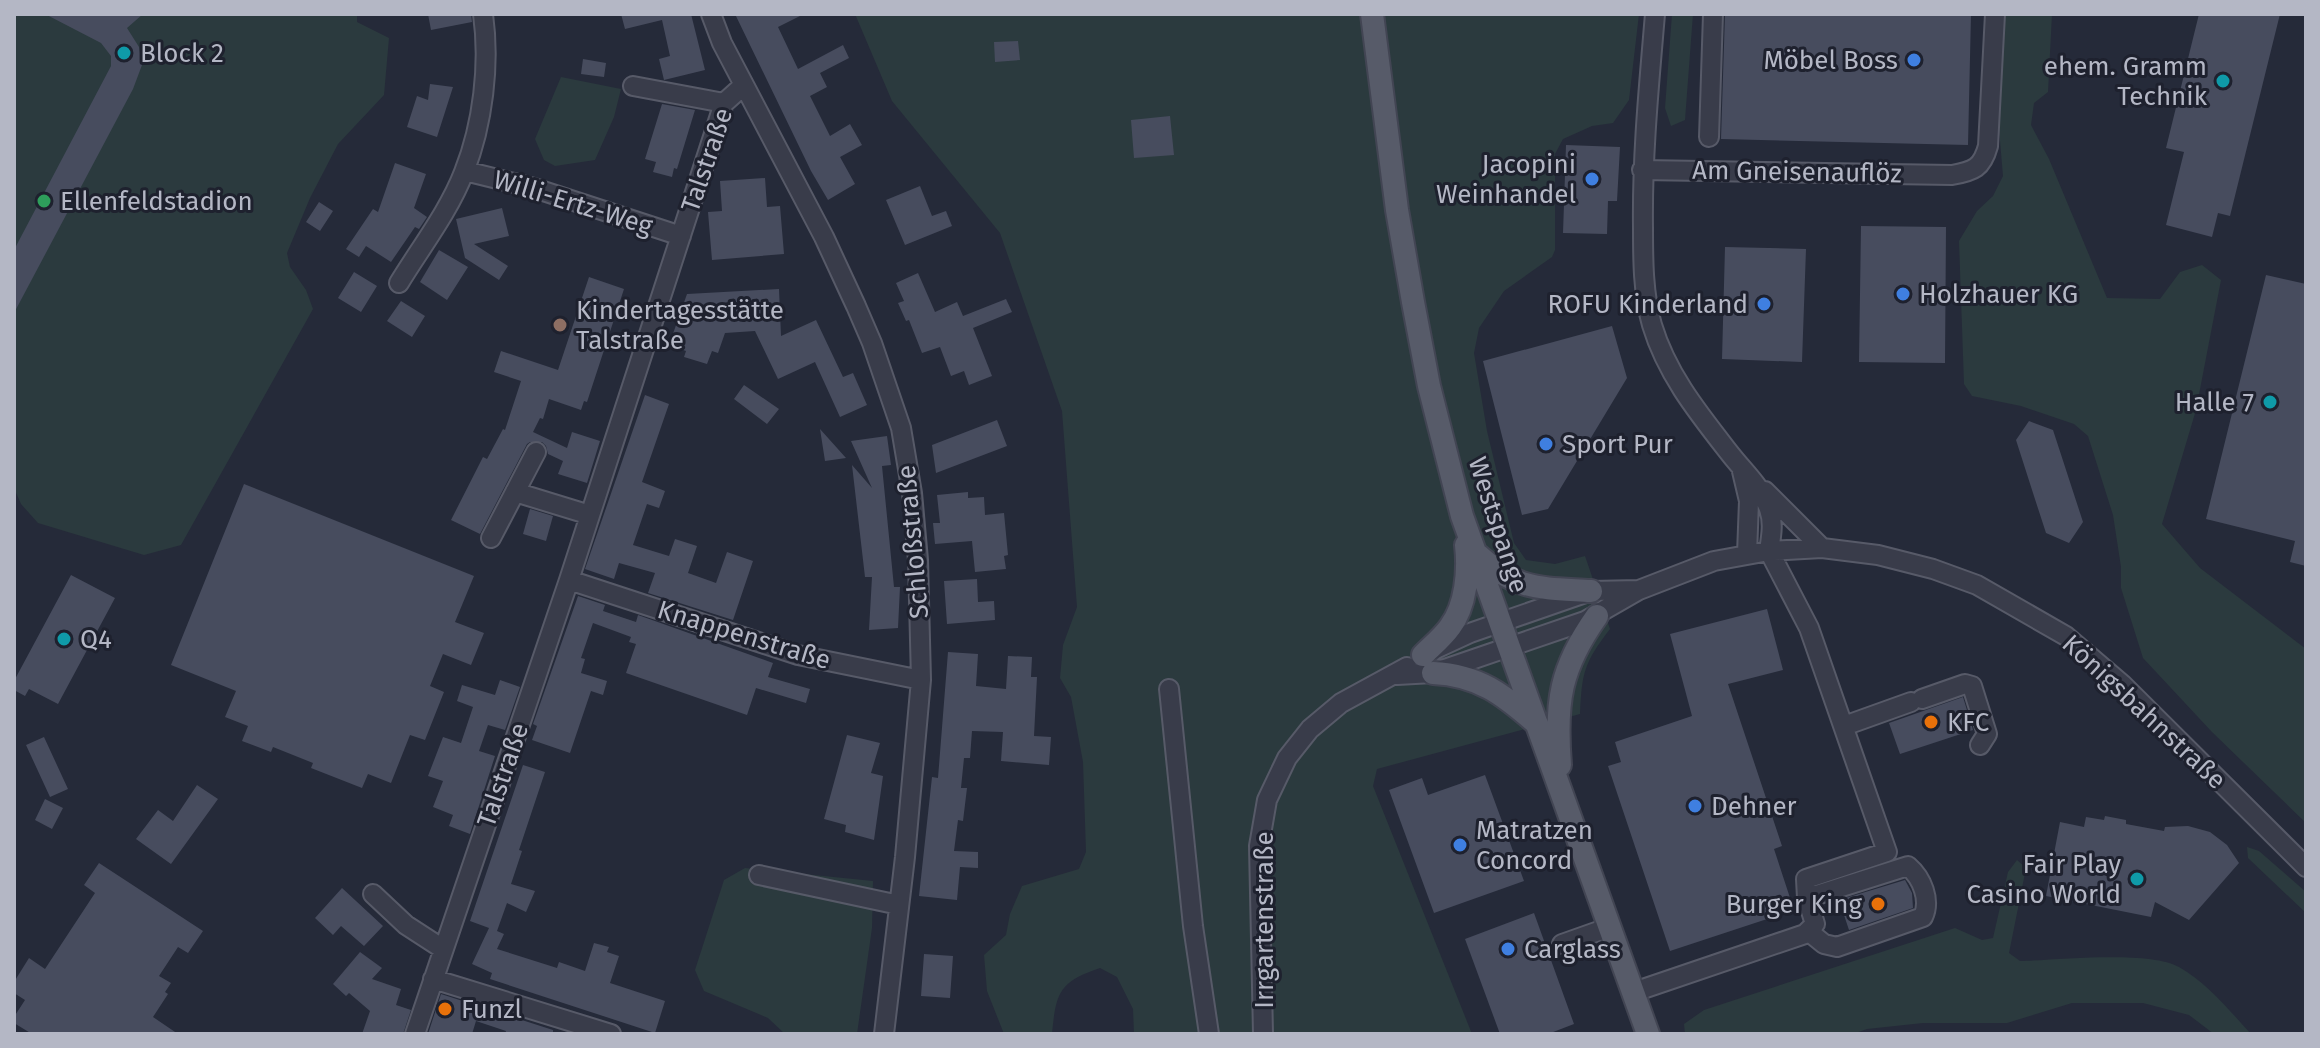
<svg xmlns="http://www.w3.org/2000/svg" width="2320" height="1048" font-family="'Fira Sans',sans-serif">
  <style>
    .green { fill: #2b3a3e }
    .building { fill: #474c5e }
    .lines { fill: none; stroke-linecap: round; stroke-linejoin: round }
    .minor-casing { stroke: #575a68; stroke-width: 22 }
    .major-casing { stroke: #424553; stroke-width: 26 }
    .minor { stroke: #393c4a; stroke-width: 18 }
    .major { stroke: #575b69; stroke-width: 22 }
    .culture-dot { fill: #0f9aa8; stroke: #1e212e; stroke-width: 3 }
    .shop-dot { fill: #3f7fe0; stroke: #1e212e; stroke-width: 3 }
    .leisure-dot { fill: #2e9e5b; stroke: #1e212e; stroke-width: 3 }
    .education-dot { fill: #8d6e63; stroke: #1e212e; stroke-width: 3 }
    .food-dot { fill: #e8710a; stroke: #1e212e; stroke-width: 3 }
    .labels { text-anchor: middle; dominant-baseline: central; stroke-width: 6; stroke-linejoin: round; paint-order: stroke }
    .poi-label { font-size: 26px; fill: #b4b7c5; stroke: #1e212e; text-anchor: start }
    .street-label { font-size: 26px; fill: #b4b7c5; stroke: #1e212e }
  </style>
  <rect width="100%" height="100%" fill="#252a39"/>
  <!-- green -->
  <path class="green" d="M14,14h343v8l32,16 -5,57 -46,49 -28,54 -23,55 3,14 16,23 7,19 -132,236 -37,10 -106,-32 -17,-19 -7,-16z
    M855,14h784l-10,86 -16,23 -21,3 -29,13 -8,15v96l-3,7 -48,34 -25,37 -5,25 13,78 27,112 12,17 29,4 30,-8 25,73c-26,34 -28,43 -30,85l-203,55 -4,17 99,248h-338l-1,-25 -16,-32 -17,-9c-41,14 -44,24 -48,66h-48l-17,-43 -3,-36 22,-20 4,-21 12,-28 57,-17 7,-17 -3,-90 -12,-65 -11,-19 3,-33 14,-38 -15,-196 -62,-178 -108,-132z
    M1672,14h21l-8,106 -14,6 -6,-18z
    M2004,14h48l-4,78 -14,11 -3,22 18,34 58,139 53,1 20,-27 22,-7 19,15 -25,130 -34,114 38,44 106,81v174l-94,-91 -69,-74 -22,-70v-21l-8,-52 -25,-79 -14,-12 -53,-18 -49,-10 -8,-12 -5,-143 18,-30 16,-15 10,-20 -6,-70z
    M561,77l60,12 -7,28 -19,43 -40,6 -11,-6 -9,-21z
    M2247,847l12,4 47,41v21l-58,-55z
    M2017,860l9,8 -17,85 11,8c38,-1 129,-11 159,6 28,16 51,44 72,67h-37l-25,-19 -46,-12h-71l-65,20h-84l-56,6 -14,5h-168l-1,-10 20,-14 251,-82 27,12 11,-2 15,-66z
    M745,868l128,13 -1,47 -15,106h-72l-17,-16 -64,-27 -9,-21 29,-90z"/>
  <!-- building -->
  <path class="building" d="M45,14h98l-16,14 12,19 3,18 -9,24 -119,224v-63l97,-184v-10l-10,-13z
    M428,14h43l1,8 -41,8z
    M621,14h70l14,56 -41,10 -5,-21 11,-3 -8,-36 -37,9z
    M735,14h69l-26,13 20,42 45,-24 6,13 -29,15 7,14 -17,9 20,40 20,-12 12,21 -22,12 15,27 -27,16 -17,-29z
    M1725,14h246l-3,131 -247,-6z
    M2199,14h81l-50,202 -12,-3 -6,24 -46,-12 18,-73 -18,-4z
    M1018,41l2,19 -25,2 -1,-20z
    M583,59l23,4 -2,14 -23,-3z
    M430,84l23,3 -16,50 -30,-10 10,-31 11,4z
    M662,104l33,6 -18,59 -3,-1 -2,9 -19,-5 3,-10 -11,-3z
    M1170,116l4,39 -40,3 -3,-38z
    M1566,145l54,2 -3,54h-9l-1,33 -44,-1z
    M395,163l31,11 -12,34 13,9 -8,12 -4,-2 -24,35 -25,-16 -7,11 -13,-8 27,-40 5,3z
    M765,178l2,29 13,-1 4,48 -72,6 -4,-48 14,-1 -2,-30z
    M920,186l12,30 14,-5 6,15 -47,19 -19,-45z
    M319,202l14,9 -13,20 -14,-9z
    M502,208l7,28 -35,8 34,22 -9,14 -34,-22 -9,-39z
    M1861,226l85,1 -1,136 -86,-1z
    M1725,247l81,2 -4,113 -80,-3z
    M439,250l29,17 -21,33 -27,-18z
    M354,272l23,14 -16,26 -23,-14z
    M918,273l17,39 22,-10 6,14 43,-17 6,13 -39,16 19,48 -23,9 -5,-14 -13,5 -11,-29 -18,6 -13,-33 -3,1 -8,-18 6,-2 -8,-18z
    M2266,275l40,9v282l-16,-4 5,-21 -89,-22z
    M589,277l35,12 -37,113 -3,-1 -3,9 -32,-11 -6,20 -3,-1 -7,14 34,16 5,-16 28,9 -13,42 -29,-9 5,-13 -15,-7 -2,-8 -4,-4h-12l-3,2 -47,90 -29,-14 32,-63 4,2 16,-30 2,1 16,-49 -27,-9 7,-21 57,19z
    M779,289l2,47 35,-16 27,57 10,-4 14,32 -27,12 -25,-55 -37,17 -23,-48 -30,2 -7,20 -6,-2 -5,13 -23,-7 2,-6 -17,-6 18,-51z
    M401,301l24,15 -13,21 -25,-16z
    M1612,326l15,52 -79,131 -26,6 -39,-154z
    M744,385l35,24 -12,15 -33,-25z
    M645,395l24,9 -27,78 23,9 -6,17 -12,-4 -14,41 36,11 6,-17 22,7 -9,27 28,10 11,-31 26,9 -20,59 -85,-27 7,-20 -36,-10 -5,16 -29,-10z
    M997,420l10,26 -71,27 -4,-28z
    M2029,421l24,9 30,92 -14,21 -23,-10 -13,-40 -17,-53z
    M820,429l26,29 -21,3z
    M887,436l4,29 -9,1 12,121h6l-2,41 -29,2 3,-53h-7l-13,-112 20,23 -21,-47z
    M244,484l230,92 -19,46 29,11 -13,32 -28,-11 -13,32 14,6 -19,48 -15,-5 -19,48 -23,-9 -6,14 -51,-20 2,-5 -40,-16 -2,5 -29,-11 6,-15 -23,-9 11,-26 -65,-26z
    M968,492v6l16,-1 1,18 19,-2 4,42 -4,1 2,13 -31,3 -3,-31 -37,3 -2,-21h7l-3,-28z
    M530,509l23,7 -7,25 -23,-7z
    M71,575l44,23 -57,106 -29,-15 -4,7 -11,-6v-9z
    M977,579l1,23 16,-1 1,19 -48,4 -3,-43z
    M578,596l27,9 -2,6 33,11 2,-7 135,48 -5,14 42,12 -4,14 -50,-15 -9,27 -121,-42 10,-29 -7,-2 2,-5 -38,-14 -12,35 4,1 -4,14 26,8 -4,14 -12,-4 -21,62 -38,-13 5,-14 -4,-2z
    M1767,609l16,61 -55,14 54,162 -8,3 20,61 -124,41 -62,-185 13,-4 -6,-20 77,-26 -22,-82z
    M948,652l30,2 -2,32 30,3 2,-33 24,1 -1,20h6l-3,59 17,1 -2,28 -48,-4 2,-29 -31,-1 -2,27h-6l-3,30h6l-4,33 -5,-1 -4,31 24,1v16l-18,-1 -3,33 -38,-4 13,-119 6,1z
    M500,680l20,7 -15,43 -17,-5 -9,26 16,5 -25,78 -21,-8 4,-11 -20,-8 10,-26 -15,-5 15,-39 18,6 12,-36 -16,-6 5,-16 33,10z
    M1963,697l10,33 -73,24 -11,-31z
    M847,735l33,8 -9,30 12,3 -9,64 -29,-8 1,-7 -22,-6z
    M44,737l24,52 -18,8 -24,-52z
    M523,765l22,7 -26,78 3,1 -11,33 24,7 -9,21 -19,-9 -10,28 7,3 -7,15 60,19 2,-6 26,9 9,-28 15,4 -2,5 12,4 -9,27 55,18 -10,32 -165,-54 2,-6 -20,-9 17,-36 -19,-7z
    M1485,775l39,106 -90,32 -45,-123 33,-12 6,17z
    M197,785l21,14 -47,65 -35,-25 22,-29 15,11z
    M45,799l18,9 -11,21 -17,-9z
    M2105,816l21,4v4l38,7 1,-4 23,-1 22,6 17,13 12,18 -50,57 -34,-18 -4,15 -105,-21 14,-74 24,5 2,-10 18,3z
    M99,863l104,68 -15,22 -10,-6 -19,29 12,7 -6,9 3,2 -15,23 25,17h-146l-18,-11v-6l11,-17 -11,-7v-11l15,-24 16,11 50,-76 -11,-8z
    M1905,880l7,13 1,15 -64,22 -10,-30z
    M342,888l41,38 -19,20 -23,-20 -8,9 -18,-17z
    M1534,913l40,111 -26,10h-48l-35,-95z
    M360,952l22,16 -10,11 29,10 -5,16 15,5 -8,24h-41l8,-23 -21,-18 -3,3 -13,-12z
    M924,954l29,2 -3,42 -29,-2z
    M441,994l112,36v4h-48l1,-3 -30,-10 -4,13h-44z"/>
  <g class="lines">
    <!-- minor casing -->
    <g class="minor-casing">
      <path id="minor" d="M711,14l11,29 102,194 32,69 16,37 29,85 11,65 6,67 3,120 -16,177 -21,177
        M1655,14c-6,71 -13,142 -12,214 0,31 0,66 9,97 15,50 47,89 79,130 15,19 29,30 38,54 5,14 2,28 0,42
        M633,86l91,17
        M1709,137l4,-123
        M1642,170l310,5c22,-4 30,-7 36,-29l7,-132
        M465,171l69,17 147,48
        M399,283c22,-36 50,-72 65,-111 19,-48 26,-108 19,-158
        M1741,467l8,34 -2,53
        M1765,491l57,57
        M515,492l75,23
        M491,538l45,-86
        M569,580l229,75 123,25
        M1431,651l39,-18 121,-42 48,-1
        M1397,675l36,-2 152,-52 54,-31 75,-29 55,-10 53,-3 56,7 55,14 44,16 89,51 56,48 184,183
        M1169,689l24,237 16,108
        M1922,699l43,-15 7,2 15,48 -7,11
        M1844,726l67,-24
        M759,875l140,30
        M373,894l33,31 37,24
        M1807,898l101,-32c14,12 23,34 15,51l-86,30 -13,-3 -16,-13
        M1562,944l48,-17
        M433,979l178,55
        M1634,992l171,-58 10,-10 -8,-26 -1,-19 81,-27 -78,-224 -40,-77
        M415,1034l154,-454 155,-477 20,-18
        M1263,1034l-4,-188 8,-46 20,-42 23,-29 31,-26 66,-36"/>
    </g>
    <!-- major casing -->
    <g class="major-casing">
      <path id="major" d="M1372,14l25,196 16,92 16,84 33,130 186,518
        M1478,555c39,36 63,33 113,36
        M1423,655c9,-9 20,-18 27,-28 16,-21 19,-56 16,-82
        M1433,673c46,2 71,22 104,51
        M1560,765c-5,-63 0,-97 37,-149"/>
    </g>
    <!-- minor -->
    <use href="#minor" class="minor"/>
    <!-- major -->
    <use href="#major" class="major"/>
  </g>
  <!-- markers -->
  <g class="culture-dot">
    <circle cx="124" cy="53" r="8"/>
    <circle cx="2223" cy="81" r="8"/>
    <circle cx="2270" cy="402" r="8"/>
    <circle cx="64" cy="639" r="8"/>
    <circle cx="2137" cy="879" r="8"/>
  </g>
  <g class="shop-dot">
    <circle cx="1914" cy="60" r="8"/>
    <circle cx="1592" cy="179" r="8"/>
    <circle cx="1903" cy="294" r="8"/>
    <circle cx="1764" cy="304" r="8"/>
    <circle cx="1546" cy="444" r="8"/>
    <circle cx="1695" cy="806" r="8"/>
    <circle cx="1460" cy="845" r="8"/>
    <circle cx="1508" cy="949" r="8"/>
  </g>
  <circle class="leisure-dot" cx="44" cy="201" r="8"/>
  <circle class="education-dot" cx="560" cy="325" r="8"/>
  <g class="food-dot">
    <circle cx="1931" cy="722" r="8"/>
    <circle cx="1878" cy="904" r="8"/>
    <circle cx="445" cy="1009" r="8"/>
  </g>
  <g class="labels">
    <!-- poi labels -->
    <g class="poi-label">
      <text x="140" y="53">Block 2</text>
      <text x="1898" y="60" text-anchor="end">Möbel Boss</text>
      <text x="2207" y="66" text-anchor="end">ehem. Gramm<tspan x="2207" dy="30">Technik</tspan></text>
      <text x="1576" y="164" text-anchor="end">Jacopini<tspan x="1576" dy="30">Weinhandel</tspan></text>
      <text x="60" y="201">Ellenfeldstadion</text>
      <text x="1919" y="294">Holzhauer KG</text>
      <text x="1748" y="304" text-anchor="end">ROFU Kinderland</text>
      <text x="576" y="310">Kindertagesstätte<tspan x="576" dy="30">Talstraße</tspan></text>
      <text x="2254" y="402" text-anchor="end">Halle 7</text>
      <text x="1562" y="444">Sport Pur</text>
      <text x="80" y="639">Q4</text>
      <text x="1947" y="722">KFC</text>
      <text x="1711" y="806">Dehner</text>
      <text x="1476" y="830">Matratzen<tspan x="1476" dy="30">Concord</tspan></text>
      <text x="2121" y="864" text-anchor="end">Fair Play<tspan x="2121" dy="30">Casino World</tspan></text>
      <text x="1862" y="904" text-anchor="end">Burger King</text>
      <text x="1524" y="949">Carglass</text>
      <text x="461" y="1009">Funzl</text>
    </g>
    <!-- street labels -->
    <g class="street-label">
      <text transform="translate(707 160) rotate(-71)">Talstraße</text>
      <text transform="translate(1797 172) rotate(1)">Am Gneisenauflöz</text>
      <text transform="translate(573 203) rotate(17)">Willi-Ertz-Weg</text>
      <text transform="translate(1498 525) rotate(72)">Westspange</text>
      <text transform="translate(913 542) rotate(-95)">Schloßstraße</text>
      <text transform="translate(744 635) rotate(17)">Knappenstraße</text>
      <text transform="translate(2144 712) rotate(43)">Königsbahnstraße</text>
      <text transform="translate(503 775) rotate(-71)">Talstraße</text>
      <text transform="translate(1264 920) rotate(-90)">Irrgartenstraße</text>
    </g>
  </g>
  <!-- border -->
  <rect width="2320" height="1048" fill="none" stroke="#b4b7c5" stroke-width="32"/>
</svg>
